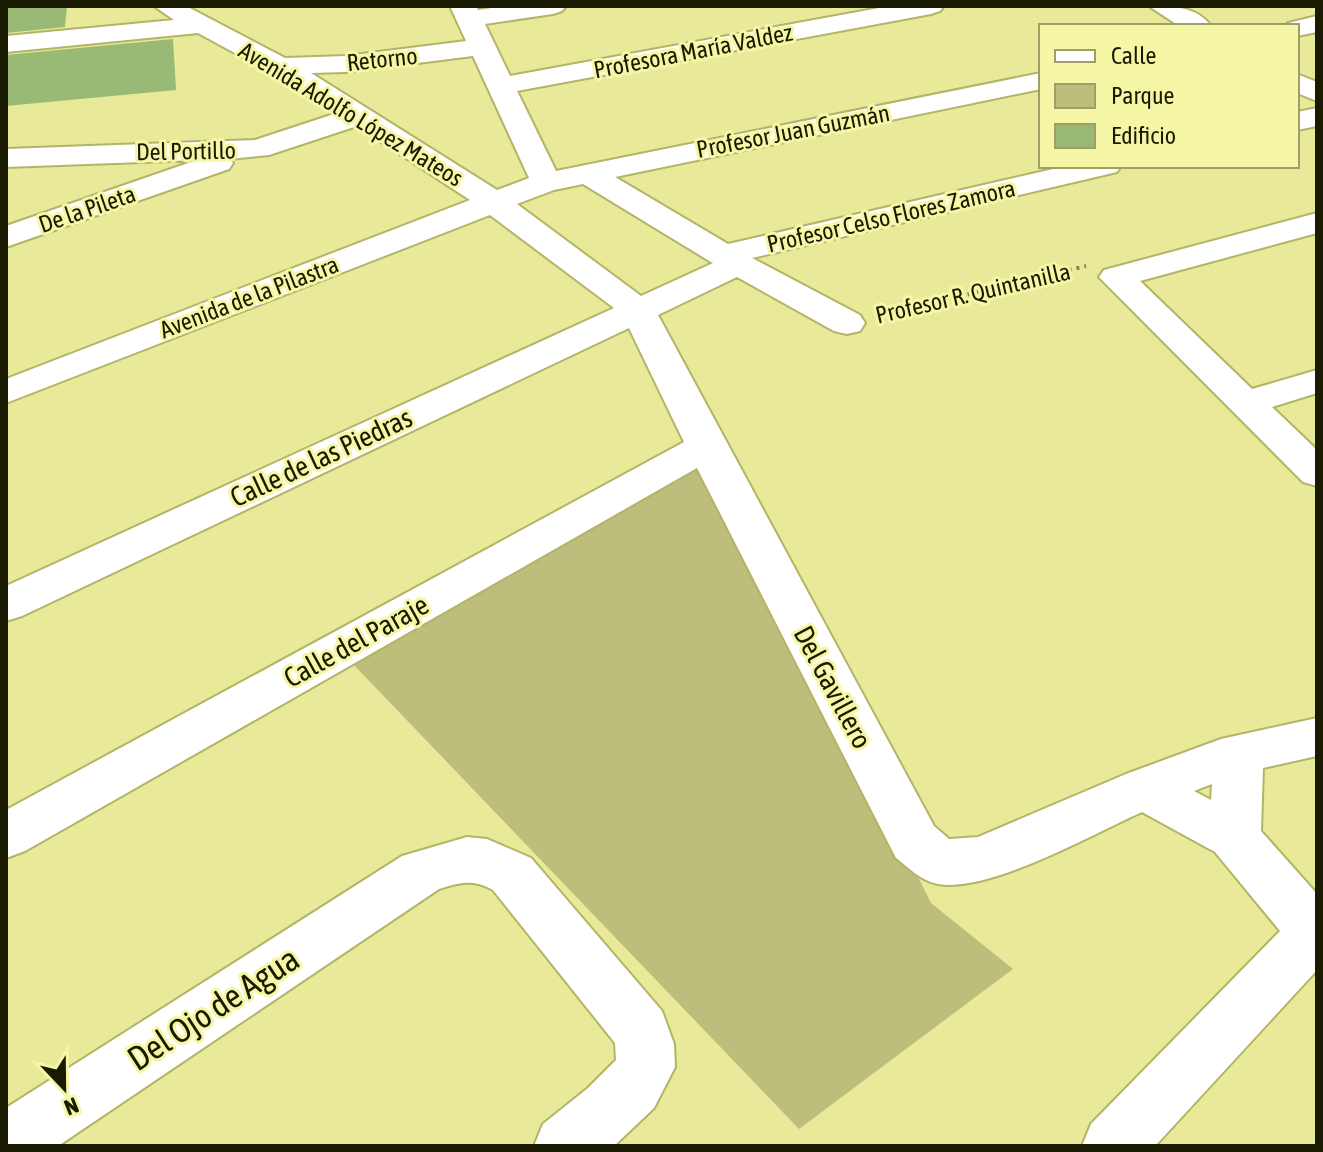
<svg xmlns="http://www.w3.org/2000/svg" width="1323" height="1152" font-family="'Asap Condensed',sans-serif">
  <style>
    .green { fill: #bdbe7c }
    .building { fill: #99ba75 }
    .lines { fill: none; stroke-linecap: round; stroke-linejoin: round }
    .minor-casing { stroke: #b3b466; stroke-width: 4 }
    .path { stroke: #82834e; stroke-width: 4; stroke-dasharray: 3 5; stroke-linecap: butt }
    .minor { fill: #fff; fill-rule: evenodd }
    .labels { text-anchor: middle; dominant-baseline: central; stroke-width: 6; stroke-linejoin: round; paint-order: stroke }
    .far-street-label { font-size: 24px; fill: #1a1a00; stroke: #f5f7a7 }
    .street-label { font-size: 28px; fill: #1a1a00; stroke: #f5f7a7 }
    .near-street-label { font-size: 34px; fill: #1a1a00; stroke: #f5f7a7 }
  </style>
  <rect width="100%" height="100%" fill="#e8ea9a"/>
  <!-- green -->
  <path class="green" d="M710,460l221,443 82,66 -214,160 -447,-466z"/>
  <!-- building -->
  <path class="building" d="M6,6h61l-2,21 -59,6z
    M173,39l3,51 -170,16v-51z"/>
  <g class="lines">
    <!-- minor casing -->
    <g class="minor-casing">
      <path id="minor" d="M154,6h32l99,52 61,-2 120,-15 -16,-35h26l2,4 27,-4h61l-4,5 -9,3 -68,10 25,52 380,-70h54l-4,5 -9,3 -414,77 39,80 485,-98v16l-426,88 113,67 338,-78h55l-4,6 -365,86 108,57 5,8 -5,8 -13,3 -13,-3 -97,-54 -79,38 276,511 15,13 29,-2 148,-63 95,-35 96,-21v38l-54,12 -2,63 56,63v76l-162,176h-73l9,-22 189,-193 -65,-79 -73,-40c-49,22 -153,81 -204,72 -17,-3 -29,-16 -42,-26l-199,-390 -672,383 -19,7v-48l678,-368 -55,-114 -607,288 -16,5v-35l608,-278 -124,-93 -484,188v-24l464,-179 -113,-74 -88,29 -39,4 3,4 -4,6 -223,78v-21l191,-66 -191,7v-18l249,-9 82,-27 -67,-41 -72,-39 -192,19v-16l168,-16zM473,56l56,122 -32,12 -186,-117 35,-1zM583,184l128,78 2,1 -72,33 -124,-92 37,-14zM1212,784l-1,16 -17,-9z
        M1149,6c22,0 48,0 62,20h-32z
        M1317,16v16l-20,4v-10h-12l3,-3z
        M1297,74l20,8v19l-20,-8z
        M1317,108v18l-20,4v-18z
        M1317,213v20l-177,48 112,108 65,-19v23l-45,14 45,43v36l-14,-4 -204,-205 5,-7z
        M467,837l20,2 44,19 131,153 12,33 1,23 -21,41 -40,38h-80l9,-22 45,-36 28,-28 -1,-17 -122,-153c-19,-11 -33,-8 -54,-1l-381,257h-52v-38l396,-252z"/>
    </g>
    <!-- path -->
    <path class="path" d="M882,315l204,-49"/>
    <!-- minor -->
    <use href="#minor" class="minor"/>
  </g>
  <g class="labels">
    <!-- far-street labels -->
    <g class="far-street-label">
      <text transform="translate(693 51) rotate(-11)">Profesora María Valdez</text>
      <text transform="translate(382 59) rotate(-6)">Retorno</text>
      <text transform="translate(351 114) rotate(31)">Avenida Adolfo López Mateos</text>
      <text transform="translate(793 131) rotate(-11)">Profesor Juan Guzmán</text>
      <text transform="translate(186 151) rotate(-1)">Del Portillo</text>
      <text transform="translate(87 209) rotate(-19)">De la Pileta</text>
      <text transform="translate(891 216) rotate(-13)">Profesor Celso Flores Zamora</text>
      <text transform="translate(973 293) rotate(-13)">Profesor R. Quintanilla</text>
      <text transform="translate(249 297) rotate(-21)">Avenida de la Pilastra</text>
    </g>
    <!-- street labels -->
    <g class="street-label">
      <text transform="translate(321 457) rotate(-25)">Calle de las Piedras</text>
      <text transform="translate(356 641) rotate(-29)">Calle del Paraje</text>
      <text transform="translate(833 687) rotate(62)">Del Gavillero</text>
    </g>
    <!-- near-street labels -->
    <g class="near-street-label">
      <text transform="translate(213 1008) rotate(-33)">Del Ojo de Agua</text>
    </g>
  </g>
  <!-- border -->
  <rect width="1323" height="1152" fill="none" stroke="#1a1a00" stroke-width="16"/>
  <!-- legend -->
  <rect x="1039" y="24" width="260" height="144" fill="#f5f7a7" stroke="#9d9f64" stroke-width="2"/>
  <rect x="1055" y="50" width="40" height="12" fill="#ffffff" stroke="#9d9f64" stroke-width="2"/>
  <text x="1111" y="64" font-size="24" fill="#1a1a00">Calle</text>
  <rect x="1055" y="84" width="40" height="24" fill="#bdbe7c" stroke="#9d9f64" stroke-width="2"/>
  <text x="1111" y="104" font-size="24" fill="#1a1a00">Parque</text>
  <rect x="1055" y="124" width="40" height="24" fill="#99ba75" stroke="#9d9f64" stroke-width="2"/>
  <text x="1111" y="144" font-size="24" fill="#1a1a00">Edificio</text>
  <!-- north arrow -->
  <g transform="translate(64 1088) rotate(158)" stroke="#f5f7a7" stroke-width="6" paint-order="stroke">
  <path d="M0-6L14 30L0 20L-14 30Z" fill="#1a1a00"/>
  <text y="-12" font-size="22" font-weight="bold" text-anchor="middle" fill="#1a1a00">N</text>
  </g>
</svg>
